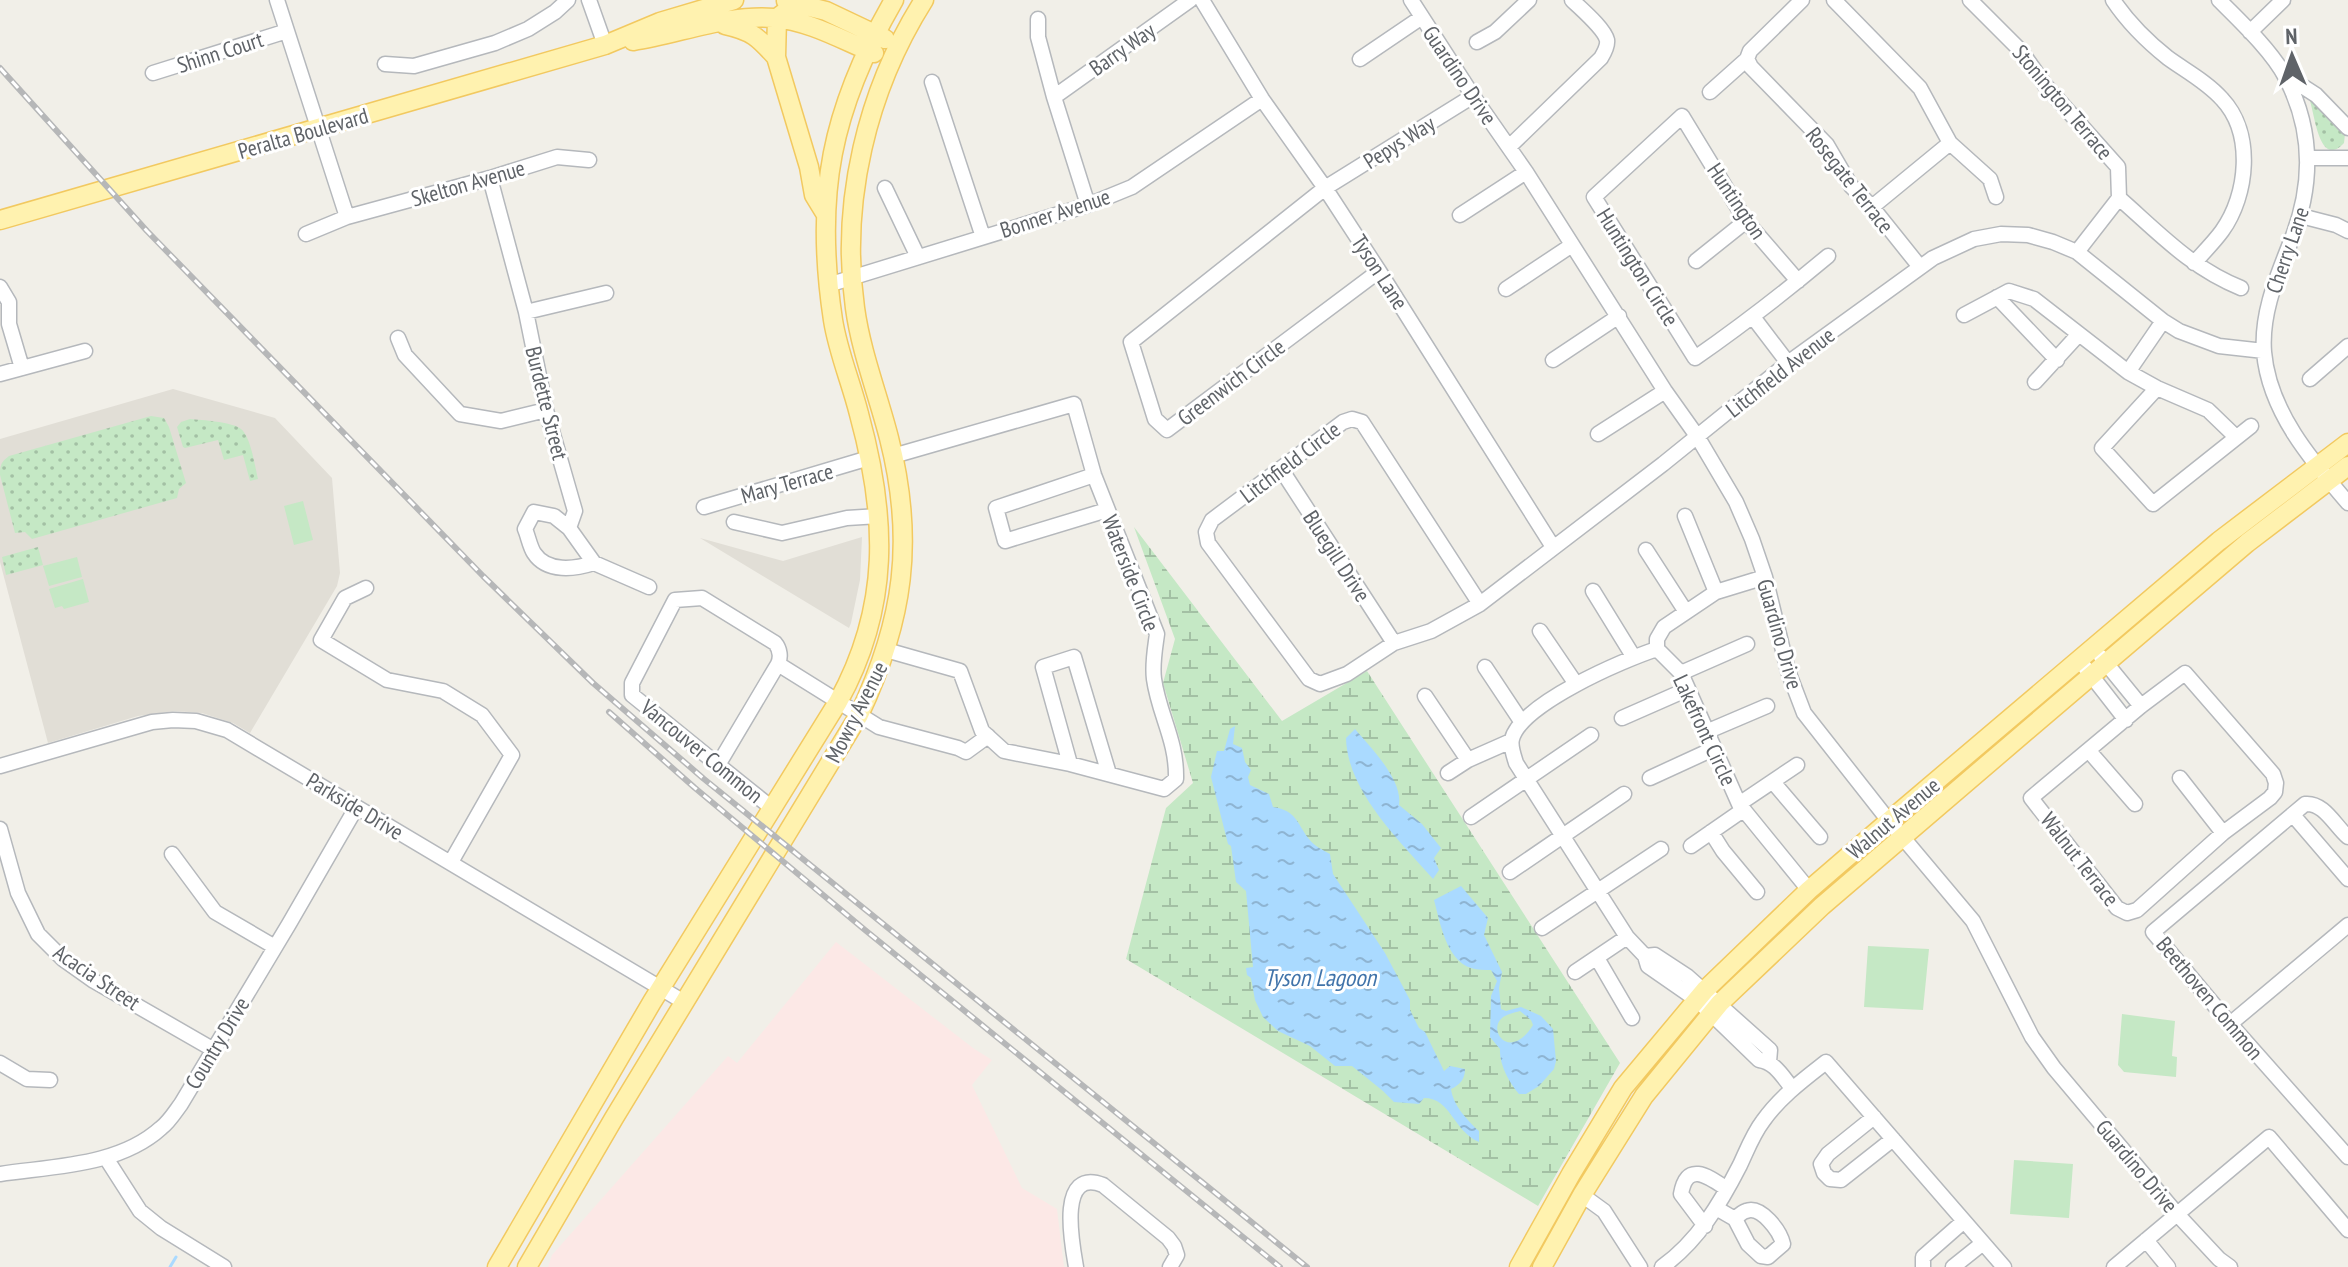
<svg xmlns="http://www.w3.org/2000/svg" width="2348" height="1267" font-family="'PT Sans Narrow',sans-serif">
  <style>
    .education { fill: #e1ded6 }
    .medical { fill: #fce8e6 }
    .grass { fill: url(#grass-dots) }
    .wetland { fill: url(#wetland-marsh) }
    .garden { fill: #c5e8c5 }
    .water { fill: url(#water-ripples); fill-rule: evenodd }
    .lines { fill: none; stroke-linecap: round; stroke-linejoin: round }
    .stream { stroke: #aadaff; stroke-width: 3 }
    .minor-casing { stroke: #b5b8bc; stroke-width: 17 }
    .major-casing { stroke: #f2c960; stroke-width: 21 }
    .minor { stroke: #fff; stroke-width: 14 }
    .major { stroke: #fff2af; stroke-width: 18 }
    .rail-casing { stroke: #b6b7b8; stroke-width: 6 }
    .rail { stroke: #fff; stroke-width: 3; stroke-dasharray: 9; stroke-linecap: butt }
    .labels { text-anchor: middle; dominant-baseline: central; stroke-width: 6; stroke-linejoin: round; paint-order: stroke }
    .street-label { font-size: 22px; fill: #5f6368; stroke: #fff }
    .water-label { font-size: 24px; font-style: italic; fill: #4174aa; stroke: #fff }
  </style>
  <defs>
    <pattern id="grass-dots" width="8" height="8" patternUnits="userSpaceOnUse" patternTransform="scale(2)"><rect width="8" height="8" fill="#c5e8c5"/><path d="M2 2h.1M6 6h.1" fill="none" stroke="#a3c0a4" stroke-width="1.8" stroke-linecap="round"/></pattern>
    <pattern id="wetland-marsh" width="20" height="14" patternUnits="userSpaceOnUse" patternTransform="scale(2)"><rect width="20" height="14" fill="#c5e8c5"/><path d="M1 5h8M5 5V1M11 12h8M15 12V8" fill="none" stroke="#a3c0a4"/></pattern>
    <pattern id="water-ripples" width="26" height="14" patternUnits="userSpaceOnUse" patternTransform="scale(2)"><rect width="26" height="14" fill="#aadaff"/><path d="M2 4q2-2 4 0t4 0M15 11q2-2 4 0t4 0" fill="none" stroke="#8eb4d2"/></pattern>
  </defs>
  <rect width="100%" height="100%" fill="#f1efe8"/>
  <!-- education -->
  <path class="education" d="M173,389l102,29 57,60 8,95 -3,13 -87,147 -17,-10 -31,-10 -28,-2 -36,5 -90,27 -48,-181v-123z
    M862,537l-2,43 -9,43 -2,5 -149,-90 83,23z"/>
  <!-- medical -->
  <path class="medical" d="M836,942l137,106 19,12 -20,25 50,103 35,21 7,58h-516l4,-12 176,-199 9,7z"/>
  <!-- grass -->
  <path class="grass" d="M2314,100l31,34 -1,9c-24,26 -29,-26 -34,-42z
    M151,416l13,2 5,9 17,56 -7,6 -2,9 -145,41 -7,-7 -10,1 -15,-58c0,-10 1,-13 9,-19z
    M190,419c12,1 43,3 51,10 10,8 14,38 17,50l-8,2 -7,-26 -19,5 -6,-20 -33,8 -2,-1 -6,-20 4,-5z
    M38,547l5,18 -37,10 -4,-18z"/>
  <!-- wetland -->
  <path class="wetland" d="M1134,527l148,194 85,-50 253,392 -82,143 -412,-247 40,-151 27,-25 -30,-100 12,-44z"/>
  <!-- garden -->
  <path class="garden" d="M303,501l10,39 -19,5 -10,-39z
    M77,557l5,20 -33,9 -6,-20z
    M83,579l6,23 -25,7 -2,-3 -7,2 -6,-19z
    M1868,946l61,3 -6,61 -59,-3z
    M2122,1014l53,7 -3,35 5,1 -1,20 -52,-5 -6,-7z
    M2014,1160l59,4 -4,54 -59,-4z"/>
  <!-- water -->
  <path class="water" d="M1235,726l-2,18 9,4 3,14 6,8 -3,7 2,8 19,9 4,13c24,4 23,15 36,32 5,7 14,11 21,15l3,20 52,79 25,47v10l9,18 6,4 19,39 6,-5 15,3c0,10 -5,16 -14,20 2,16 16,31 28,42v11c-26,-11 -28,-44 -55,-44l-5,6 -25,-2 -11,-11 -31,-25h-17l-25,-20 -32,-15 -15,-14 -8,-17 -4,-22 -4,-3 -1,-7 7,-1 -7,-76 -10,-9 -5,-36 -3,-2 -17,-67 6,-26h7l6,-22z
    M1355,729c16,19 48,51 44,76l23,19 19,24 -7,10 5,12 -6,9c-33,-38 -86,-88 -87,-141z
    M1461,886l27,32 -4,17 18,37 -3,16 2,21 5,2 15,-4 20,9 12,13 3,32 -2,8 -15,17 -13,8h-7c-10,-11 -20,-30 -19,-45l-10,-12 1,-41 6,-15 -6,-11c-6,0 -14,0 -20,-2 -25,-8 -31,-46 -37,-68zM1520,1011l11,9 2,5c-22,36 -45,7 -32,-6 5,-5 12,-6 19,-8z"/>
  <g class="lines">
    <!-- stream -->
    <path class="stream" d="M170,1267l6,-10"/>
    <!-- minor casing -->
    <g class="minor-casing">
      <path id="minor" d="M277,0l70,217
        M589,0l16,45
        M1202,0l60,99 63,89 54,83 174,276
        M1411,0l62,96 53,76 139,219 32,45 39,66 16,37 13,38 23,94 16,42 85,108 84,100 59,116 22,31 123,146 42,45 11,8
        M1834,0l86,88 30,55 40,36 6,18
        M1970,0l51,51 24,34 73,82 1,31 -42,54
        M2113,0c14,21 35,42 55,58 18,13 39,24 54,41 32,34 26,96 0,132 -8,11 -19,22 -28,32
        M2219,0c21,21 53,51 67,78 28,54 27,108 5,163 -14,36 -30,72 -27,111 5,59 47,108 84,151
        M1038,19v18l16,60 34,108
        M2250,32l33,-32
        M1477,42l18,-10 34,-32
        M1360,59l62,-42
        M1747,59l4,8 76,78 24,41 21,21 48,60
        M385,64l29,2 81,-23 33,-14 27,-17 13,-12
        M153,73l134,-42
        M2285,75l31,20 32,33
        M932,82l51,155
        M1710,92l37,-33 3,-8 52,-51
        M1054,97l136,-97
        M1509,147l92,-89c3,-5 7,-12 6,-18 -3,-12 -26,-31 -35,-40
        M2309,158h39
        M490,178l36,134 20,98 29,101 -6,17
        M885,188l33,69
        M2119,198c40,35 72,70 122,90
        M1872,207l78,-64
        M1460,215l66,-43
        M2301,216l35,9 12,6
        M306,234l41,-17 143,-39 67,-21 32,3
        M1696,261l50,-40
        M1379,271l-212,159 -12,-11 -24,-77 194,-154 148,-92
        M1798,281l-52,-60 -64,-105 -88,81 101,161c46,-32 90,-66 133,-102
        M828,285l260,-80 44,-18 130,-88
        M0,287l9,15v22l13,44
        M1506,289l66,-44
        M1997,297l60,63
        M526,312l80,-19
        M1964,315l45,-24 25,8 94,73 29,16 51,22 28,27
        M1753,317l35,46
        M398,338l7,17 55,59 41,7 45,-11
        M1553,360l66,-44
        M2128,372l35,-51
        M0,374l85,-23
        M2310,379l38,-33
        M2035,382l44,-48
        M2157,388l-55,60 51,56 98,-78
        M1598,434l67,-43
        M1281,469l113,174
        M1094,475l-98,33 9,33 102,-31
        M704,507l165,-49
        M1685,516l31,76
        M734,522l48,11 65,-15 32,-2
        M1646,550l40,62
        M594,563c-19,6 -47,10 -60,-10 -4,-6 -6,-17 -9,-24l9,-17 20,4 15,12 25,35 55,24
        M366,588l-21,10 -24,42 66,40 56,11 39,24 30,40 -61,107
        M1593,591l40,65
        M1480,604l-118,-182 -10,-3 -9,3 -131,98 -6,12 2,11 101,136 11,5 27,-10 47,-31 37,-12 49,-27 183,-140 125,-101 145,-105 41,-19 27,-5 27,1 25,7 24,10 86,69 16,10 40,15 45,5
        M1540,631l36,53
        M1657,649v-10l7,-12 52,-35 49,-15
        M886,650l74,21 22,60 22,20 66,13 94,25 12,-10c1,-39 -17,-64 -22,-100 -2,-15 1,-30 3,-45l-63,-159 -20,-71 -181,52
        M2101,657l40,49
        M2080,661l46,59
        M778,664l101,63 79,21 8,4 22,-16
        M1485,667l36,54
        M1681,673l66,-29
        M2185,673l88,101 3,9 -1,9 -5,6 -47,35 -86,77 -10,3 -10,-5 -86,-110 110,-92z
        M1425,696l43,64
        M1622,718l66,-29
        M1706,732l61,-26
        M2089,751l46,53
        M1070,764l-27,-97 31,-10 35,117
        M718,765l60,-101c3,-7 2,-15 -3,-21l-73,-45 -27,2 -43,83v12c47,38 93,76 140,113
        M0,766l152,-44 21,-2 23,1 31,9 457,272
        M1448,773l20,-13 43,-19
        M1650,778l63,-29
        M2180,778l43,55
        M1773,782l47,55
        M1739,804l58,-39
        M2293,815l55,64
        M1471,817l120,-82
        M0,829l18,64 20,41 25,25 31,22 120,69
        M1711,832l12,19 34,41
        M2348,837c-13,-11 -24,-35 -43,-33l-152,128 77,92 118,133
        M1691,846l52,-36
        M172,854l43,58 60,35
        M1510,872l114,-78
        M1542,928l119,-79
        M1645,956l10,-1 32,21 83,74 -1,12
        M1597,958l35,60
        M1575,972l52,-35
        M2230,1024l118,-99
        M0,1063l27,16 23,1
        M1792,1088c-10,-12 -17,-26 -33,-28l-62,-60 -49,-34 -3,-10 -18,-19 -111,-174c-2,-7 -6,-17 -4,-24 9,-35 111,-79 145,-90l24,24 58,131 70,86
        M1874,1117l-46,37 -7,10 3,9 6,6 11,1 52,-41
        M106,1158l34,53 21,17 63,39
        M0,1174c54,-8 119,-8 161,-46 8,-6 14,-16 20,-24l108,-180 67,-116
        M1582,1195l22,16 36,56
        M1716,1208l19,11c2,-2 7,-7 11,-8 15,-6 34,20 37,33l-15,13 -7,-1 -13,-12 -13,-25
        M1705,1226l-24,-32c6,-34 28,-17 46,-5
        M2146,1240l22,27
        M1076,1267c-4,-23 -19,-100 27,-82l65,53 6,8 3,9 -7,12
        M1662,1267c36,-26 58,-63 78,-102 7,-15 13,-31 23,-44 17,-24 40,-41 63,-59l178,205
        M1923,1267v-10l41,-36
        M1953,1267l30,-24
        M2114,1267l155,-130 79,93"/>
    </g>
    <!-- major casing -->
    <g class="major-casing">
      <path id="major" d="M786,1l40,10 59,28
        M797,3l-20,15 -1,39 33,110 5,28 11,18
        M725,25c27,6 33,12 51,32
        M633,41c46,-7 94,-27 141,-23 36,3 68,22 100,35
        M0,220l605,-175 55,-23 74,-22
        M497,1267l155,-265 186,-300c53,-96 49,-186 21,-288 -8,-32 -21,-62 -26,-94 -19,-125 -2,-211 61,-320
        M527,1267l87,-149 245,-403c45,-95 56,-175 30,-277 -11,-43 -28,-86 -34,-130 -15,-106 12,-218 69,-308
        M1519,1267l52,-93 52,-86 82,-98 104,-100 80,-69 330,-280 129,-98
        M1542,1267l40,-72 62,-99 76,-93 102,-97 202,-173 223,-190 101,-77"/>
    </g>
    <!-- minor -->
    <use href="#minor" class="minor"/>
    <!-- major -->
    <use href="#major" class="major"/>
    <!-- rail casing -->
    <g class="rail-casing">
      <path id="rail" d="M0,68l147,163 336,345 110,107 111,96 603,488
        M609,712l86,76 170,142 415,337"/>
    </g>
    <!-- rail -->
    <use href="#rail" class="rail"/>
  </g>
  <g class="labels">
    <!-- street labels -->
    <g class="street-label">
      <text transform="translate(1122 49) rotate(-35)">Barry Way</text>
      <text transform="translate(220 52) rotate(-18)">Shinn Court</text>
      <text transform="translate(1460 75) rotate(56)">Guardino Drive</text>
      <text transform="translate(2063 102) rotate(50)">Stonington Terrace</text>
      <text transform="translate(303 133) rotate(-16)">Peralta Boulevard</text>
      <text transform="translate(1399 142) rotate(-32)">Pepys Way</text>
      <text transform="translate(1850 180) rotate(52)">Rosegate Terrace</text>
      <text transform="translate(468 183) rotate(-16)">Skelton Avenue</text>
      <text transform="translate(1737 201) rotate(56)">Huntington</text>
      <text transform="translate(1055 213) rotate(-18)">Bonner Avenue</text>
      <text transform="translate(2287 250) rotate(-71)">Cherry Lane</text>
      <text transform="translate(1638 267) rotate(58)">Huntington Circle</text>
      <text transform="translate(1380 272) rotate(57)">Tyson Lane</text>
      <text transform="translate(1780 372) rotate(-38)">Litchfield Avenue</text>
      <text transform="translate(1231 382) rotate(-37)">Greenwich Circle</text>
      <text transform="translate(547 403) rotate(76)">Burdette Street</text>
      <text transform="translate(1290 462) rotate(-37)">Litchfield Circle</text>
      <text transform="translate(787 483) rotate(-16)">Mary Terrace</text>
      <text transform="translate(1337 556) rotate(57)">Bluegill Drive</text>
      <text transform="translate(1131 573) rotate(69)">Waterside Circle</text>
      <text transform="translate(1780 634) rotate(74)">Guardino Drive</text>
      <text transform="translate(856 712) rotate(-63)">Mowry Avenue</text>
      <text transform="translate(1705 730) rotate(65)">Lakefront Circle</text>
      <text transform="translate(702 751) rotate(39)">Vancouver Common</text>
      <text transform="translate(355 806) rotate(31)">Parkside Drive</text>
      <text transform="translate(1893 818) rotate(-40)">Walnut Avenue</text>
      <text transform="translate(2080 859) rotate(52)">Walnut Terrace</text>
      <text transform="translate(97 977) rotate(34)">Acacia Street</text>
      <text transform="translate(2210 998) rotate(50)">Beethoven Common</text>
      <text transform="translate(217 1043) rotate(-59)">Country Drive</text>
      <text transform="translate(2137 1166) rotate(50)">Guardino Drive</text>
    </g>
    <!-- water labels -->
    <g class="water-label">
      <text x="1320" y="977">Tyson Lagoon</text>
    </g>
  </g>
  <!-- north arrow -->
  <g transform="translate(2292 56) rotate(358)" stroke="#ffffff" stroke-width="6" paint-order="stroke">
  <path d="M0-6L14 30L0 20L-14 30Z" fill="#5f6368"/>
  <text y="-12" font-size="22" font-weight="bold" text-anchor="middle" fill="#5f6368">N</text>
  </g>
</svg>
